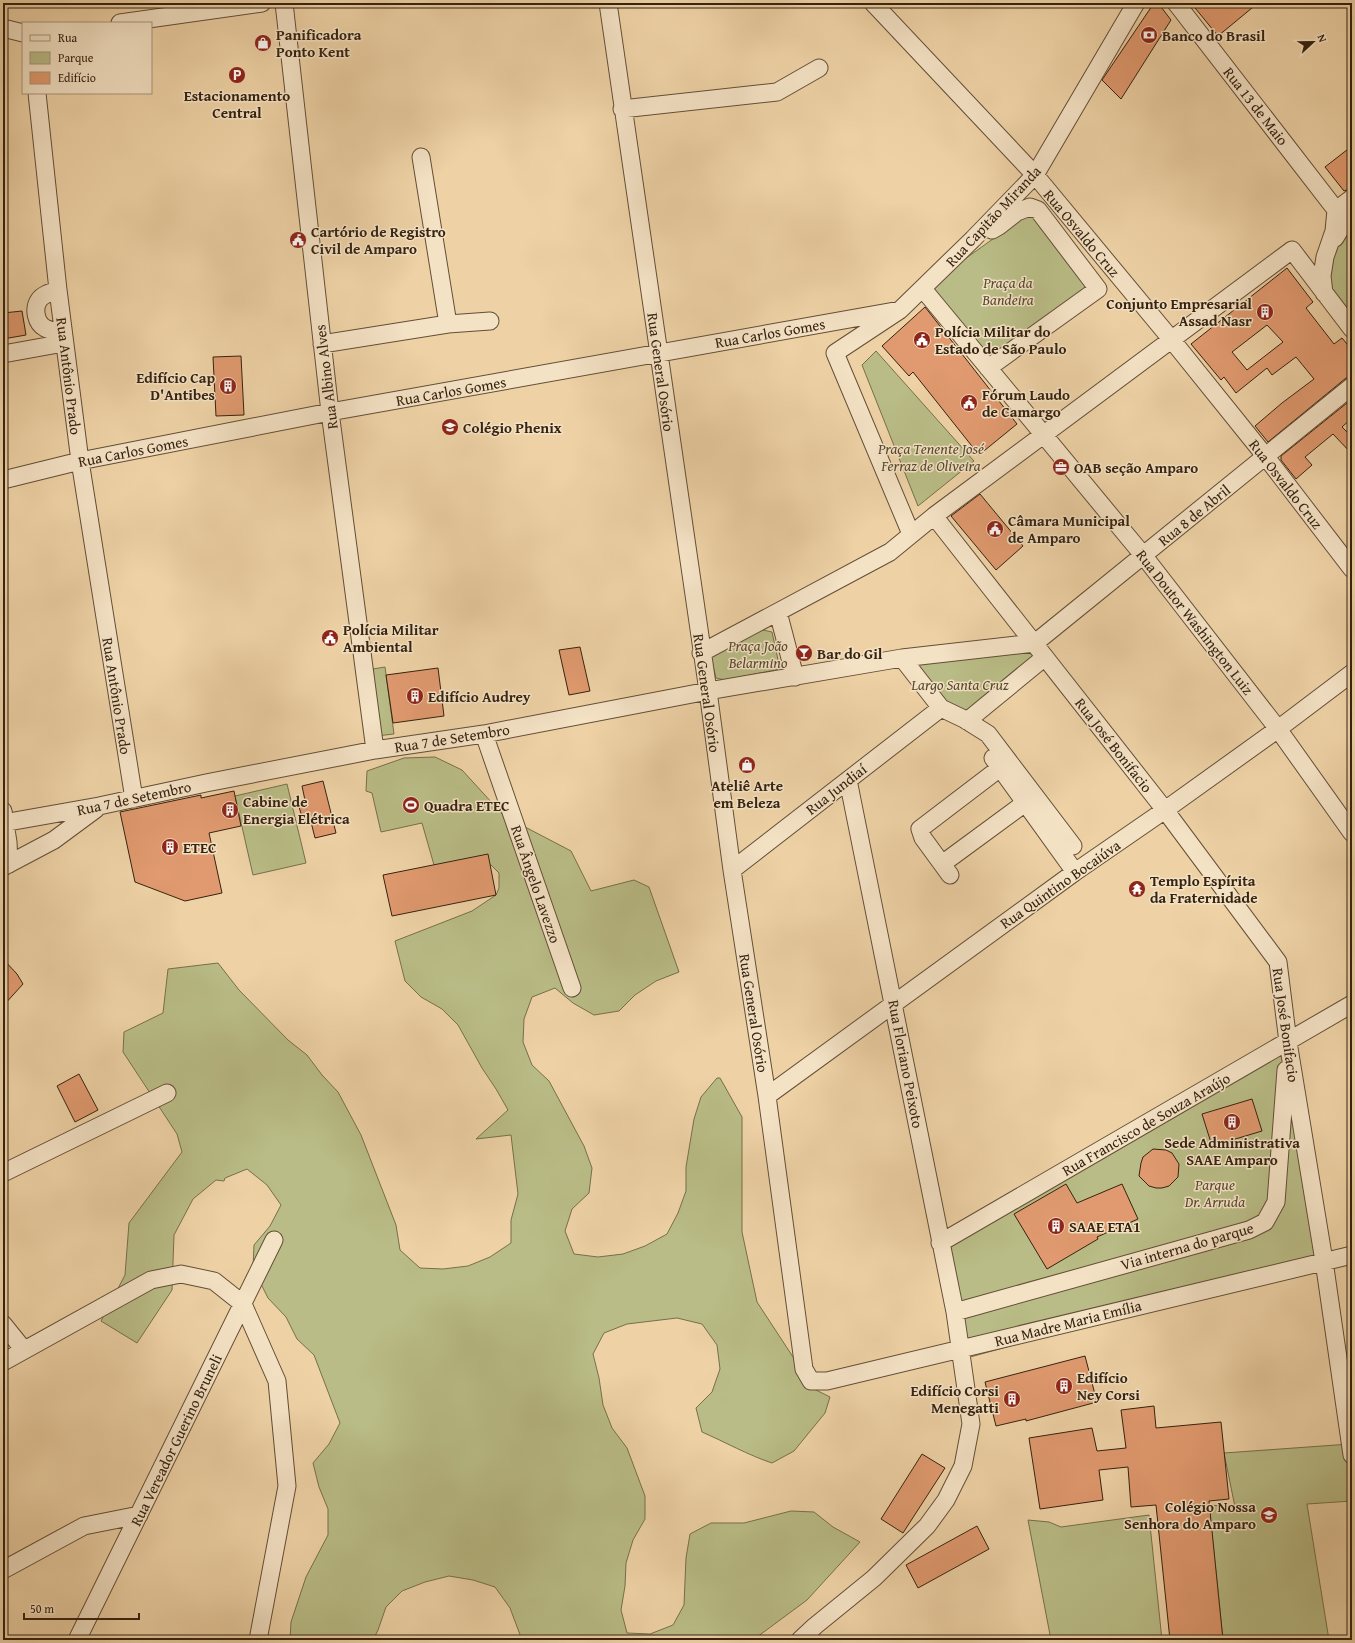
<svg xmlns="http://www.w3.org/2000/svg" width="1355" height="1643" font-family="'Gentium Book Plus',serif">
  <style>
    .green { fill: #b9bc86; stroke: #776f4b }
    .building { fill: #e19a6f; stroke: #352210; fill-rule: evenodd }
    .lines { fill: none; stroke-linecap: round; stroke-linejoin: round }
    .minor-casing { stroke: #634e36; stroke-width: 19 }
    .minor { stroke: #f4e2c5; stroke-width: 17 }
    .labels { text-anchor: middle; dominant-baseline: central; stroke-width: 3; stroke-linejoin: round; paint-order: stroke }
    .poi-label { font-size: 15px; font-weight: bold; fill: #352210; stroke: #f4e2c5; text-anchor: start }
    .street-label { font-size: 15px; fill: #352210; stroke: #f4e2c5 }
    .park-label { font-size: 15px; font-style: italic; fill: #56482e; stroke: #f4e2c5 }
  </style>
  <rect width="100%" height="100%" fill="#eed2a6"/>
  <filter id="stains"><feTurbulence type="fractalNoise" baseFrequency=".005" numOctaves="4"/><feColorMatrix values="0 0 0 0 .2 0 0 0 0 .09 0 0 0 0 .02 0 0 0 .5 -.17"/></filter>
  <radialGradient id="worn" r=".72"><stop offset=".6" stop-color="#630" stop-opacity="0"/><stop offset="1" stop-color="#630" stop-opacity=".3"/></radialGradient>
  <!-- green -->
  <path class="green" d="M1025,216h10l56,78 -103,74 -65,-79z
    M1352,226v90l-23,-29 5,-36z
    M876,351l98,110 -56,45 -56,-141z
    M763,630l9,2 8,37 -55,11 -9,-2 -5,-21 6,-5z
    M1031,650l5,7 -72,62 -23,-11 -31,-51z
    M385,667l9,67 -18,2 -9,-66z
    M435,757l27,13 42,46 67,35 20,40 43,-11 15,7 30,85 -23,9 -21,14 -16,16 -25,4 -21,-12 -18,-15 -23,9 -8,22 -1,23 9,23 17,16 35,65 8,22 -3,25 -17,16 -7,22 9,23 24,3 25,-3 22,-8 22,-12 11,-21 8,-22v-24l8,-48 7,-22 16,-19h3l22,39v115l15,70 57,87 16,8 -5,16 -31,38 -22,12c-24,-8 -47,-21 -70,-31l-6,-24 16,-16 8,-23 -3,-24 -15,-21 -25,-6 -50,6 -23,9 -11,21 6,24 4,27 9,23 15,20 18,48v23l-12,21 -7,23 -1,23 -4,24 6,23 23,1 23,-9 11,-20 2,-47 4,-24 21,-11h33l47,-12 23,1 19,15 27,15 -53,58 -54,40h-231l-12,-32 -15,-21 -22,-7 -24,-4 -24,6 -23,9 -16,16 -8,23 -5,10h-83l1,-18 15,-45 22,-42v-26l-9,-22 -6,-24 16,-19 11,-21 -26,-68 -17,-16 -11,-22 -18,-19 -15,-30 1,-23 16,-19 11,-21 -14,-20 -20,-16 -22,9 -1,3 -8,-1 -23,19 -19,36 -2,55 -35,53 -36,-22 24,-46 4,-52 53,-71 -5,-18 -54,-82 1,-20 39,-19 5,-44 50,-6 21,27 49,50 19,15 15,20 16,17 23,43 35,90 4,25 20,18 23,1 25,-3 22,-9 21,-14v-23l7,-26 -7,-59 -35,4 32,-29 -12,-21 -14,-21 -24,-43 -16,-16 -21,-12 -16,-16 -10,-40 77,-30 24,-16 3,-7v-15l-8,-8 -41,6 -16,-6 -12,-42 -41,9 -9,-39 -6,-2 1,-20 37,-13z
    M287,784l19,79 -53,12 -18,-79z
    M1286,1044l37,216 -360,99 -22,-115z
    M1350,1444l2,11v46l-45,3 22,136h-106l-14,-135 26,2 -11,-54z
    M1149,1515l13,125h-111l-23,-120 21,2 12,5z"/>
  <!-- building -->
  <path class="building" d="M1154,3h4l13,17 -50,79 -19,-19z
    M1191,3h67l-40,33z
    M1352,146v42l-8,3 -19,-24z
    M1287,268l26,34 -7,6 28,36 8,-6 10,12v26l-6,2 -78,64 -13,-16 27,-23 32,-24 -18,-22 -24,18 -5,-7 -31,25 -12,-16 -3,3 -30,-36zM1267,325l16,17 -36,28 -15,-18z
    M925,307l92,117 -38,31 -66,-83 -4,4 -27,-30z
    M22,311l4,24 -23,4v-26z
    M241,356l3,59 -28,1 -3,-59z
    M1352,399v19l-10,9 10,10v17l-19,-20 -28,23 7,8 -16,14 -15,-19v-4z
    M980,494l43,52 -27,24 -45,-54z
    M580,647l10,44 -21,4 -10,-45z
    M438,668l6,48 -51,7 -7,-48z
    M323,781l13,52 -21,5 -5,-20 -7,2 -4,-13 7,-2 -4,-19z
    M234,791l7,35 -32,7 13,60 -37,8 -50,-19 -15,-70 81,-17v3z
    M488,854l8,41 -104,21 -9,-41z
    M3,959l14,15 6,10 -20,22z
    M79,1074l19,36 -23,12 -18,-36z
    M1252,1099l10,32 -50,15 -10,-32z
    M1153,1149l13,1 6,3 7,11 -1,13 -9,9 -7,2h-6l-7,-2 -10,-10 2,-13 2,-6z
    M1066,1184l11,19 45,-19 16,35 -41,18 1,2 -51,30 -33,-55z
    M1085,1356l12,46 -71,19v-2l-30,7 -11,-44z
    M1154,1406l2,22 65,-6 8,77 -20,2 14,139h-53l-14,-135 -25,2 -3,-40 -29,3 4,30 -63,9 -11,-71 63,-10 5,23 29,-3 -5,-38z
    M922,1454l23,14 -42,65 -22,-14z
    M977,1526l12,23 -71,39 -12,-23z"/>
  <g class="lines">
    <!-- minor casing -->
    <g class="minor-casing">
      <path id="minor" d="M284,3l46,409 45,338
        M608,3l100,688 24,179 35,226 37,273 7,12h16l525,-126
        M873,3l162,172 136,164 95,118 86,112
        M1176,3l160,207
        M120,23l142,-20
        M3,28l20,5
        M37,93l21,197 22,171 54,338
        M622,109l155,-17 42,-24
        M421,157l27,167
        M1336,210l16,-12
        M1335,238l9,-15 8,-5
        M923,289l220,266 135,174 74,104
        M58,290c-6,2 -15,4 -19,10 -6,9 -3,23 6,28 5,3 13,3 18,4
        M1324,293l-2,-17 3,-19 9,-26 2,-21
        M322,344l126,-20 42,-3
        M3,354l61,-11
        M988,368l110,-79 -60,-79 -8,-3 -13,5 -18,14 -7,4
        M3,480l77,-19 250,-49 570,-102
        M934,516l231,294 113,152 10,80 36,219 28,194
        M911,534l-76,-181 65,-43 73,-71 62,-64 101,-172
        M778,612l17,65
        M701,653l189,-101 44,-36 358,-266 60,79
        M902,658l39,50 23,11 24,15 85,112
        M967,721l78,-64
        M484,734l88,254
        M993,758l82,114
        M3,811l5,31 1,22
        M3,823l96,-17 107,-23 169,-33 109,-16 224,-43 194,-33 133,-15 317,-257
        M942,864l83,-61
        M3,867l51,-27 42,-31
        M732,870l209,-162
        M950,875l-27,-37 -3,-9 80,-61
        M767,1096l308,-224 90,-62 113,-81 74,-56
        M3,1173l164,-80
        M940,1243l412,-239
        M955,1312l294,-82 16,-8 11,-20 10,-132
        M3,1324l21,26
        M3,1362l148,-82 30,-6 33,7 29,23 34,77 10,105 -29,154
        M3,1570l81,-44 55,-11
        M77,1640l197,-400
        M800,1640l15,-14 59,-48 53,-52 19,-26 17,-34 8,-42 -16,-112 -107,-532"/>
    </g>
    <!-- minor -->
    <use href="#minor" class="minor"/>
  </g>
  <!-- icons -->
  <defs>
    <g id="bank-disc" transform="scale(0.9)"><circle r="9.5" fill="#8f2418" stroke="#f4e2c5"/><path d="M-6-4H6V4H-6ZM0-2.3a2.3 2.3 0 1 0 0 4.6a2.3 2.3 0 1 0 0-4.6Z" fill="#fff"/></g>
    <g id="shop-disc" transform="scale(0.9)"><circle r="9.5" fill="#8f2418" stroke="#f4e2c5"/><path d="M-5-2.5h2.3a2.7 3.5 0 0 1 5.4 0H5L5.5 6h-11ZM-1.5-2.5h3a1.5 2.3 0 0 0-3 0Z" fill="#fff"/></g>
    <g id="parking-disc" transform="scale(0.9)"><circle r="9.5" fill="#8f2418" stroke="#f4e2c5"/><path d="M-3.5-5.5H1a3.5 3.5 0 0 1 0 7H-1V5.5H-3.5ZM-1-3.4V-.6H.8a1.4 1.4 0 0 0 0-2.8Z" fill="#fff"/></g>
    <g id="civic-disc" transform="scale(0.9)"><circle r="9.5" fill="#8f2418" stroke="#f4e2c5"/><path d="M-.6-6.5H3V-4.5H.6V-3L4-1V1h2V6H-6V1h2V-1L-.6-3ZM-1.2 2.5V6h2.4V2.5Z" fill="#fff"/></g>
    <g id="building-disc" transform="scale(0.9)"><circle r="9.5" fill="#8f2418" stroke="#f4e2c5"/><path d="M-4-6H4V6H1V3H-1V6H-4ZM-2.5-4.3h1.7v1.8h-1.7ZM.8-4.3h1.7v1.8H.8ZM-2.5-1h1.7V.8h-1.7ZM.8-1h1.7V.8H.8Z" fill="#fff"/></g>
    <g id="school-disc" transform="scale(0.9)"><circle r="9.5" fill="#8f2418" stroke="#f4e2c5"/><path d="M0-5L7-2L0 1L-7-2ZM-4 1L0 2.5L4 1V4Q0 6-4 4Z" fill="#fff"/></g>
    <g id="office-disc" transform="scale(0.9)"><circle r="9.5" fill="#8f2418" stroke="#f4e2c5"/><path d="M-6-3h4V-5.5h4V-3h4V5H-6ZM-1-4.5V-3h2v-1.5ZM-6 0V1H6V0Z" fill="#fff"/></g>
    <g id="bar-disc" transform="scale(0.9)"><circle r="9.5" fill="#8f2418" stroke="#f4e2c5"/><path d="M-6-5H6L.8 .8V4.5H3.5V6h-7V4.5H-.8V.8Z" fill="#fff"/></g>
    <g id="stadium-disc" transform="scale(0.9)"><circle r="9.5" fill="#8f2418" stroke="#f4e2c5"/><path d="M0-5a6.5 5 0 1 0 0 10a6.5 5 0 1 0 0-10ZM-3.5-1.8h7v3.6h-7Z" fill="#fff"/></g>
    <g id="temple-disc" transform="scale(0.9)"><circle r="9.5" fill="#8f2418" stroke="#f4e2c5"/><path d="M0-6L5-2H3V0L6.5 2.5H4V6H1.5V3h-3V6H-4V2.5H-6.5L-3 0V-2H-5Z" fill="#fff"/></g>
  </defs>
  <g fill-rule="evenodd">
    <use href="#bank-disc" x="1149" y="35"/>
    <use href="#shop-disc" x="263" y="43"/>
    <use href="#parking-disc" x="237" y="75"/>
    <use href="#civic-disc" x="298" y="240"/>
    <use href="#building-disc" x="1265" y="312"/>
    <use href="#civic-disc" x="922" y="340"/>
    <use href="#building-disc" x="228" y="386"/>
    <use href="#civic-disc" x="969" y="403"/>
    <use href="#school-disc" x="450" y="427"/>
    <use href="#office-disc" x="1061" y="467"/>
    <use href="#civic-disc" x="995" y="529"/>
    <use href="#civic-disc" x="330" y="638"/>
    <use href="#bar-disc" x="804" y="653"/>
    <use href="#building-disc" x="415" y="696"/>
    <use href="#shop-disc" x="747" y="765"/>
    <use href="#stadium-disc" x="411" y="805"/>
    <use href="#building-disc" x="230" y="810"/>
    <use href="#building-disc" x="170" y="847"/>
    <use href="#temple-disc" x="1137" y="889"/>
    <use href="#building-disc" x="1232" y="1122"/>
    <use href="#building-disc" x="1056" y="1226"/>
    <use href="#building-disc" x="1064" y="1386"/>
    <use href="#building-disc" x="1012" y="1399"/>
    <use href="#school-disc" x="1269" y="1515"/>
  </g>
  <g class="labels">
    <!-- poi labels -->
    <g class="poi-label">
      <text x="276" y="34">Panificadora<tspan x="276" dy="17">Ponto Kent</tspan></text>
      <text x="1162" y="35">Banco do Brasil</text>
      <text x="237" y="95" text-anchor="middle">Estacionamento<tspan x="237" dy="17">Central</tspan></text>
      <text x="311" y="231">Cartório de Registro<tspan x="311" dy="17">Civil de Amparo</tspan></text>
      <text x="1252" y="303" text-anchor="end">Conjunto Empresarial<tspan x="1252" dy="17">Assad Nasr</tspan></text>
      <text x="935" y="331">Polícia Militar do<tspan x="935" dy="17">Estado de São Paulo</tspan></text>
      <text x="215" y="377" text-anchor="end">Edifício Cap<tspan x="215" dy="17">D'Antibes</tspan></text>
      <text x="982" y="394">Fórum Laudo<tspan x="982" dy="17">de Camargo</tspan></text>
      <text x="463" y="427">Colégio Phenix</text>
      <text x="1074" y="467">OAB seção Amparo</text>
      <text x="1008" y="520">Câmara Municipal<tspan x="1008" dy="17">de Amparo</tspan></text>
      <text x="343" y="629">Polícia Militar<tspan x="343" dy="17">Ambiental</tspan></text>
      <text x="817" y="653">Bar do Gil</text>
      <text x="428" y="696">Edifício Audrey</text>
      <text x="747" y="785" text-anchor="middle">Ateliê Arte<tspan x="747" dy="17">em Beleza</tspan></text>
      <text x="243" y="801">Cabine de<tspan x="243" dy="17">Energia Elétrica</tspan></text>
      <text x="424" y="805">Quadra ETEC</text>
      <text x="183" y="847">ETEC</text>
      <text x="1150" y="880">Templo Espírita<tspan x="1150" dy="17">da Fraternidade</tspan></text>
      <text x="1232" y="1142" text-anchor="middle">Sede Administrativa<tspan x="1232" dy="17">SAAE Amparo</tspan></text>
      <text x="1069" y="1226">SAAE ETA1</text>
      <text x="1077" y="1377">Edifício<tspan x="1077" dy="17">Ney Corsi</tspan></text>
      <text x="999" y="1390" text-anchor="end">Edifício Corsi<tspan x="999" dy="17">Menegatti</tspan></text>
      <text x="1256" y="1506" text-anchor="end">Colégio Nossa<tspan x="1256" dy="17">Senhora do Amparo</tspan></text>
    </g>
    <!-- street labels -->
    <g class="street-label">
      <text transform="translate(1256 106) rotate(52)">Rua 13 de Maio</text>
      <text transform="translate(993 216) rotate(-47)">Rua Capitão Miranda</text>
      <text transform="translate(1082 233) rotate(50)">Rua Osvaldo Cruz</text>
      <text transform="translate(770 333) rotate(-10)">Rua Carlos Gomes</text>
      <text transform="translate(661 372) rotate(82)">Rua General Osório</text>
      <text transform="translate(69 376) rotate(83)">Rua Antônio Prado</text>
      <text transform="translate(326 377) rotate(-97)">Rua Albino Alves</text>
      <text transform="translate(451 391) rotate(-10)">Rua Carlos Gomes</text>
      <text transform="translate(133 451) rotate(-11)">Rua Carlos Gomes</text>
      <text transform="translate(1286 484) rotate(52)">Rua Osvaldo Cruz</text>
      <text transform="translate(1194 515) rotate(-39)">Rua 8 de Abril</text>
      <text transform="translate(1195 622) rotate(52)">Rua Doutor Washington Luiz</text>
      <text transform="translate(707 693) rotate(82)">Rua General Osório</text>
      <text transform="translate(117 696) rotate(81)">Rua Antônio Prado</text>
      <text transform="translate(452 738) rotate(-9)">Rua 7 de Setembro</text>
      <text transform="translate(1114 745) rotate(52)">Rua José Bonifacio</text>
      <text transform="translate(836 789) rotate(-38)">Rua Jundiaí</text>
      <text transform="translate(134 798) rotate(-12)">Rua 7 de Setembro</text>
      <text transform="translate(536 884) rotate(71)">Rua Ângelo Lavezzo</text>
      <text transform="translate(1060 884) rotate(-35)">Rua Quintino Bocaiúva</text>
      <text transform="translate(754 1013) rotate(81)">Rua General Osório</text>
      <text transform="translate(1286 1025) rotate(82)">Rua José Bonifacio</text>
      <text transform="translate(906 1064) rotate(79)">Rua Floriano Peixoto</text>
      <text transform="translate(1146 1124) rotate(-30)">Rua Francisco de Souza Araújo</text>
      <text transform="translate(1187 1246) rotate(-16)">Via interna do parque</text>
      <text transform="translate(1068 1323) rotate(-14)">Rua Madre Maria Emília</text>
      <text transform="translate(176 1440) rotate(-64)">Rua Vereador Guerino Bruneli</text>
    </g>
    <!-- park labels -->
    <g class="park-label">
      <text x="1008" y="282">Praça da<tspan x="1008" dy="17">Bandeira</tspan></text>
      <text x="931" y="448">Praça Tenente José<tspan x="931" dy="17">Ferraz de Oliveira</tspan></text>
      <text x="758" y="645">Praça João<tspan x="758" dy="17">Belarmino</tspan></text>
      <text x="960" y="684">Largo Santa Cruz</text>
      <text x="1215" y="1184">Parque<tspan x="1215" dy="17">Dr. Arruda</tspan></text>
    </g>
  </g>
  <!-- margin -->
  <rect width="1355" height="1643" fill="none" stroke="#eed2a6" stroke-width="16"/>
  <rect x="4" y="4" width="1347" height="1635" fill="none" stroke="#352210" stroke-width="2"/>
  <rect x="8" y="8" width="1339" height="1627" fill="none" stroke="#352210"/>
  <!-- legend -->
  <rect x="22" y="22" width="130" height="72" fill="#f4e2c5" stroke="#a8957d"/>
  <rect x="30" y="35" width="20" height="6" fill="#f4e2c5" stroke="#a8957d"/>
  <text x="58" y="42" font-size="12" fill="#352210">Rua</text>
  <rect x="30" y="52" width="20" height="12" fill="#b9bc86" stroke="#a8957d"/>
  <text x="58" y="62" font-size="12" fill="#352210">Parque</text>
  <rect x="30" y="72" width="20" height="12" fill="#e19a6f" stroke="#a8957d"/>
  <text x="58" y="82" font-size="12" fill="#352210">Edifício</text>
  <!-- north arrow -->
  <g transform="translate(1313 42) rotate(68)" stroke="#f4e2c5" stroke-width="3" paint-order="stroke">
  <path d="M0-3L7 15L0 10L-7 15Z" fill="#352210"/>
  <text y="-6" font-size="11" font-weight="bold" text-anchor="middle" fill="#352210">N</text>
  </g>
  <!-- scale -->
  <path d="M24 1613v6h115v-6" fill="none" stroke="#352210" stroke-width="2"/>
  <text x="30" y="1613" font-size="12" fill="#352210" stroke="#f4e2c5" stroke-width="3" paint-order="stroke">50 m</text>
  <rect width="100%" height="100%" filter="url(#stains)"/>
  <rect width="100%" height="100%" fill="url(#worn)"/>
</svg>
